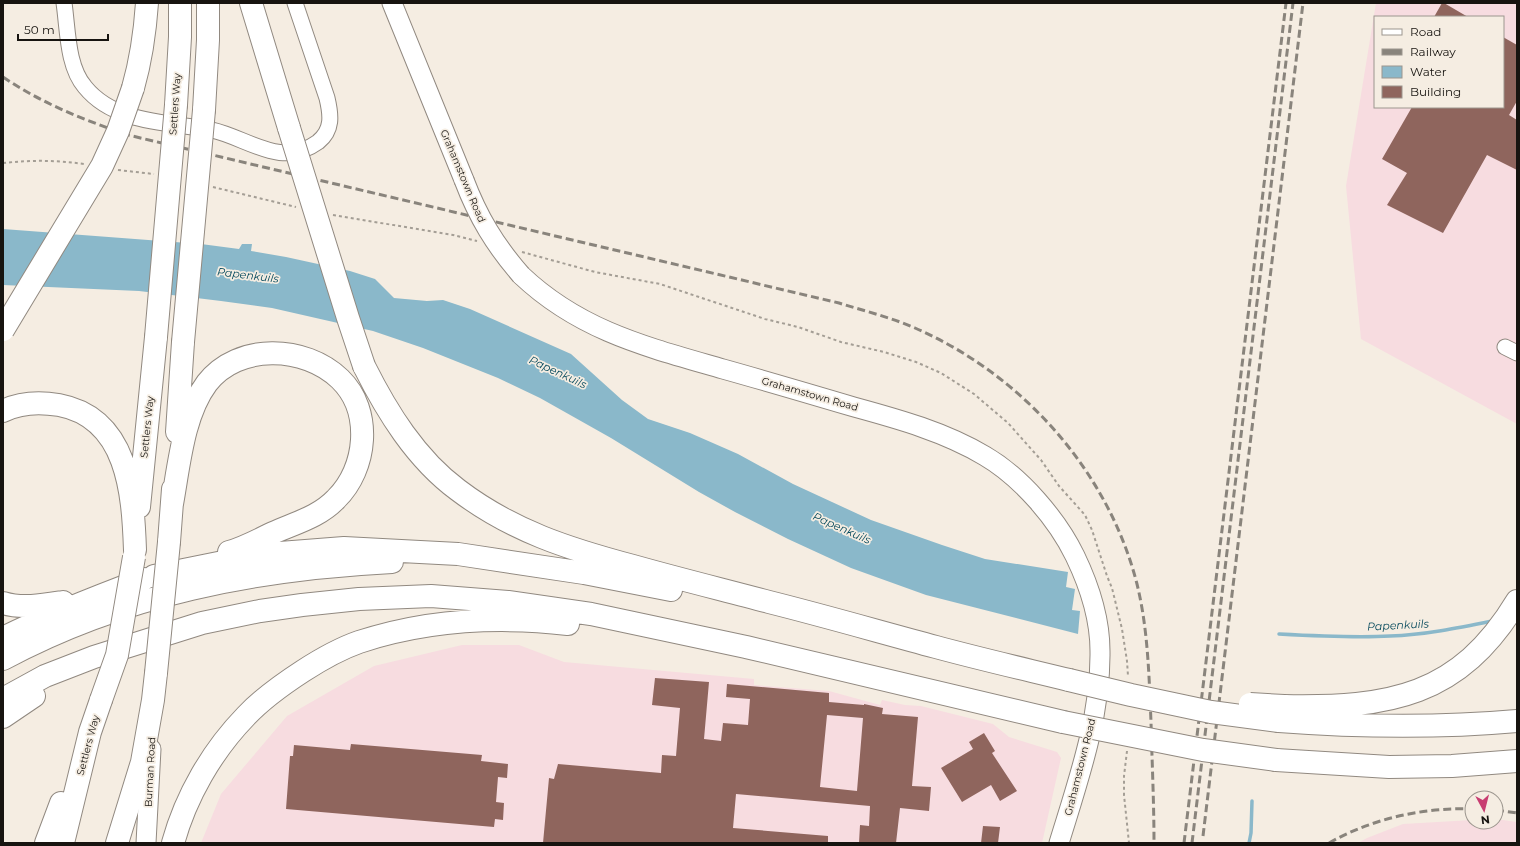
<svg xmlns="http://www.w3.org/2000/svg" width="1520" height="846" font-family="Montserrat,sans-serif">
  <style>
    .industrial { fill: #f7dce0; fill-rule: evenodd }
    .water { fill: #8ab8ca }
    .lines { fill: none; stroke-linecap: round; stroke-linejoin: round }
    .stream { stroke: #8ab8ca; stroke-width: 3.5 }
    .building { fill: #8f655d; fill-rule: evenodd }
    .minor-casing { stroke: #918980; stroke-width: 17 }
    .major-casing { stroke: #918980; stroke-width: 21 }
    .highway-casing { stroke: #918980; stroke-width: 24 }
    .path { stroke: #a49e95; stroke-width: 2; stroke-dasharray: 3 3; stroke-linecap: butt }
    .minor { stroke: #fff; stroke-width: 15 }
    .major { stroke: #fff; stroke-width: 19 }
    .highway { stroke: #fff; stroke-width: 22 }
    .rail { stroke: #89847c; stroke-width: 3; stroke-dasharray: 8 4; stroke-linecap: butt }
    .major-bridge-casing { stroke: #918980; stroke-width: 21; stroke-linecap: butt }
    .highway-bridge-casing { stroke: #918980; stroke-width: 24; stroke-linecap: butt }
    .major-bridge { stroke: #fff; stroke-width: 19 }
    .highway-bridge { stroke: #fff; stroke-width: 22 }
    .labels { text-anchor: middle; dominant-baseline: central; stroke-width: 3.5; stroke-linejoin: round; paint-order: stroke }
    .street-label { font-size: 10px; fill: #171410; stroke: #f5ede2 }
    .water-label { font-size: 11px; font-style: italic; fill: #02475a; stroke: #f5ede2 }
  </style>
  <rect width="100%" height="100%" fill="#f5ede2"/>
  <!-- industrial -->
  <path class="industrial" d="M1376,3h141v421l-156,-85 -15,-153zM1375,17h128v90h-128z
    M462,645h57l45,17 190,17v6l75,6 51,14 2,-5 23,5 16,1 72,18 16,13 48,15 4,6 -19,85h-841l20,-49 66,-78 87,-50z
    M1496,819l21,3v21h-159l9,-5 36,-14 69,-4v2h24z"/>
  <!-- water -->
  <path class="water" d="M3,229l198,15 38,5 3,-5h10l-1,7 35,6 64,14 25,8 19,19 33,3 16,-1 27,9 101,45 51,46 26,19 42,14 48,21 55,30 78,36 71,25 43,14 83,13 -2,15 9,2 -3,21 8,1 -2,23 -152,-39 -75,-27 -63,-29 -53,-27 -36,-20 -88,-54 -71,-40 -42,-20 -75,-30 -50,-17 -101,-23 -51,-7 -82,-10 -136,-6z"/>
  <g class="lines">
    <!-- stream -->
    <path class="stream" d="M1279,634c37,2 74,4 111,2 34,-1 68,-8 102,-15
      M1249,843l2,-10 1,-32"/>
  </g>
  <!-- building -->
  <path class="building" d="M1442,3h2l24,14h-34z
    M1503,37l14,8v56l-8,14 8,5v50l-30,-15 -44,78 -56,-28 20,-32 -25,-14 30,-52h91z
    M655,678l54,4 -5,57 17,2 2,-18 25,2 2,-26 -24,-2 1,-13 102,9v9l35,3v-1l19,4 -1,6 36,3 -6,69 19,1 -2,24 -29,-3 -4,35h-37l1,-18 9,1 1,-20 -134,-12 -3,34 95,8v7h-285l6,-65 5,1 4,-15 103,9 1,-18 14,1 4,-48 -28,-3zM827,715l36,3 -6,73 -37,-4z
    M984,733l11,18 -3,2 25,38 -17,10 -9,-16 -29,17 -21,-34 32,-19 -4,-7z
    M351,744l131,11 -1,6 27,3 -1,14 -9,-1 -2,25 8,1 -1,17 -8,-1 -1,8 -208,-18 4,-53h3l1,-11 56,5z
    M983,826l17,1 -2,16h-17z"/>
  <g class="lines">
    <!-- minor casing -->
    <g class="minor-casing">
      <path id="minor" d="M64,3c4,27 3,63 21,84 30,37 84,35 127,43 36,8 69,39 106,12 15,-12 13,-27 9,-44l-32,-95
        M1505,347l12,6"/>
    </g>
    <!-- major casing -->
    <g class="major-casing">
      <path id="major" d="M392,3l72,177
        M521,275c59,56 126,72 202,94 43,12 87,25 131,38 44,12 91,25 131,49 36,21 72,63 90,100 14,29 25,62 25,95 1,65 -22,130 -41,192
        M146,843l5,-94"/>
    </g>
    <!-- highway casing -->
    <g class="highway-casing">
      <path id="highway" d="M251,3l38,125
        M133,88c8,-28 12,-56 14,-85
        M176,105l4,-68v-34
        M204,110l4,-70v-37
        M364,366c23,46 52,93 94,124 54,41 111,59 175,76 46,13 91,24 136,36 56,14 111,30 167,45 44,12 88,22 133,33
        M3,411c18,-9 38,-9 56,-6 69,13 74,88 76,145
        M177,432l6,-90
        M172,504c7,-38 11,-89 35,-121 31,-40 98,-38 133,-4 33,32 27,90 -4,120 -17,18 -41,24 -63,34 -15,7 -29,15 -44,19
        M139,507l17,-170
        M169,542l4,-53
        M154,576l79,-16 47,-7 64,-5 114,6 126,19 87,17
        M3,603c19,6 41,2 60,-1
        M3,638c46,-23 93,-41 141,-59
        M3,659c121,-65 253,-90 389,-97
        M3,699l42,-23 49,-19 108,-34 58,-12 42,-6 57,-6 72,-3 77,6 83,12 155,33 317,75
        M1284,706c105,2 175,-9 233,-105
        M3,717l31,-21
        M1279,721c80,6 159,7 238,0
        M1276,760l113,7 63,-1 65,-5
        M46,843l15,-40
        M63,843l27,-111 11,-32
        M117,843l25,-81 11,-62 3,-27
        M173,843c13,-47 39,-92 73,-127 16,-17 37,-32 57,-45 17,-11 36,-22 56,-29 67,-22 139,-26 209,-18"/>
    </g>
    <!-- path -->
    <path class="path" d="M3,163c28,-3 53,-3 81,1
      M118,170l36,4
      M213,187l83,20
      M333,215l120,20 24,6
      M522,252l73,20 65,12 105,35 33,8 43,15 43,10 32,10 25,11 33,21 34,29 33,37 18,26 26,29 7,15 15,46 5,12 10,41 5,32 1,15
      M1127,751l-3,25v19l5,48"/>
    <!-- minor -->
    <use href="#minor" class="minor"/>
    <!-- major -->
    <use href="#major" class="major"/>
    <!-- highway -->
    <use href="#highway" class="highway"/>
    <!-- rail -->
    <path class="rail" d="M3,77c38,26 81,43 125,58l711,168c25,8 51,14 76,25 106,46 193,142 222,256 11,45 12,91 14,138 1,40 3,81 3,121
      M1496,810l21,3
      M1203,836l100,-833
      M1184,843l102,-840
      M1192,843l101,-840
      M1329,843c42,-24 95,-36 143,-34"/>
    <!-- major-bridge casing -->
    <g class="major-bridge-casing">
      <path id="major-bridge" d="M464,180c14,37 31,65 57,95"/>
    </g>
    <!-- highway-bridge casing -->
    <g class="highway-bridge-casing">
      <path id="highway-bridge" d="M289,128l59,190 16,48
        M3,330l99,-164 16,-35 15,-43
        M156,337l20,-232
        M183,342l21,-232
        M156,673l13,-131
        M1069,680l62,15 80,17 68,9
        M101,700l16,-45 17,-98
        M1250,704l34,2
        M1063,722l140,28 73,10"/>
    </g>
    <!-- major-bridge -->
    <use href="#major-bridge" class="major-bridge"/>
    <!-- highway-bridge -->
    <use href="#highway-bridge" class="highway-bridge"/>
  </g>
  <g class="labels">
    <!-- street labels -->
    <g class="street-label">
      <text transform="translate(175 104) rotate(-86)">Settlers Way</text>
      <text transform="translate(463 176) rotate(67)">Grahamstown Road</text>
      <text transform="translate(810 394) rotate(16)">Grahamstown Road</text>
      <text transform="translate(147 427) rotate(-84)">Settlers Way</text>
      <text transform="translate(88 745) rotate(-75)">Settlers Way</text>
      <text transform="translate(1080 767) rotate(-76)">Grahamstown Road</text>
      <text transform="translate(150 772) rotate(-87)">Burman Road</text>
    </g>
    <!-- water labels -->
    <g class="water-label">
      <text transform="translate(248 275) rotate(7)">Papenkuils</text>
      <text transform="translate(558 372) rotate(25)">Papenkuils</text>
      <text transform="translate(842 528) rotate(24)">Papenkuils</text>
      <text transform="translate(1398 625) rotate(-3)">Papenkuils</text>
    </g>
  </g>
  <!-- border -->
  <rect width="1520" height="846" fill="none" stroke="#171410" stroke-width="8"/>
  <!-- legend -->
  <rect x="1374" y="16" width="130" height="92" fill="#f5ede2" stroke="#9c968e"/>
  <rect x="1382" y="29" width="20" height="6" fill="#ffffff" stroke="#9c968e"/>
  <text x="1410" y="36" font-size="12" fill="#171410">Road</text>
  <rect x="1382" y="49" width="20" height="6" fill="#89847c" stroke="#9c968e"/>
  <text x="1410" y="56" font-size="12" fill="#171410">Railway</text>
  <rect x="1382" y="66" width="20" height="12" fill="#8ab8ca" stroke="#9c968e"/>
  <text x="1410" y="76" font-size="12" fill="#171410">Water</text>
  <rect x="1382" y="86" width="20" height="12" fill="#8f655d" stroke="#9c968e"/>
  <text x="1410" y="96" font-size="12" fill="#171410">Building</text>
  <!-- north arrow -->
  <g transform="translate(1484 810) rotate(173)"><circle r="19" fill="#f5ede2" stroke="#9c968e"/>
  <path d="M0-3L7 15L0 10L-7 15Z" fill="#c83d71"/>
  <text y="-6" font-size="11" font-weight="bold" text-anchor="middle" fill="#171410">N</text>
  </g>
  <!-- scale -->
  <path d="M18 34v6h90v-6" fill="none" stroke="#171410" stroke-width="2"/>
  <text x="24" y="34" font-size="12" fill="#171410" stroke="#f5ede2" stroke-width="3" paint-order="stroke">50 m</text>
</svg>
